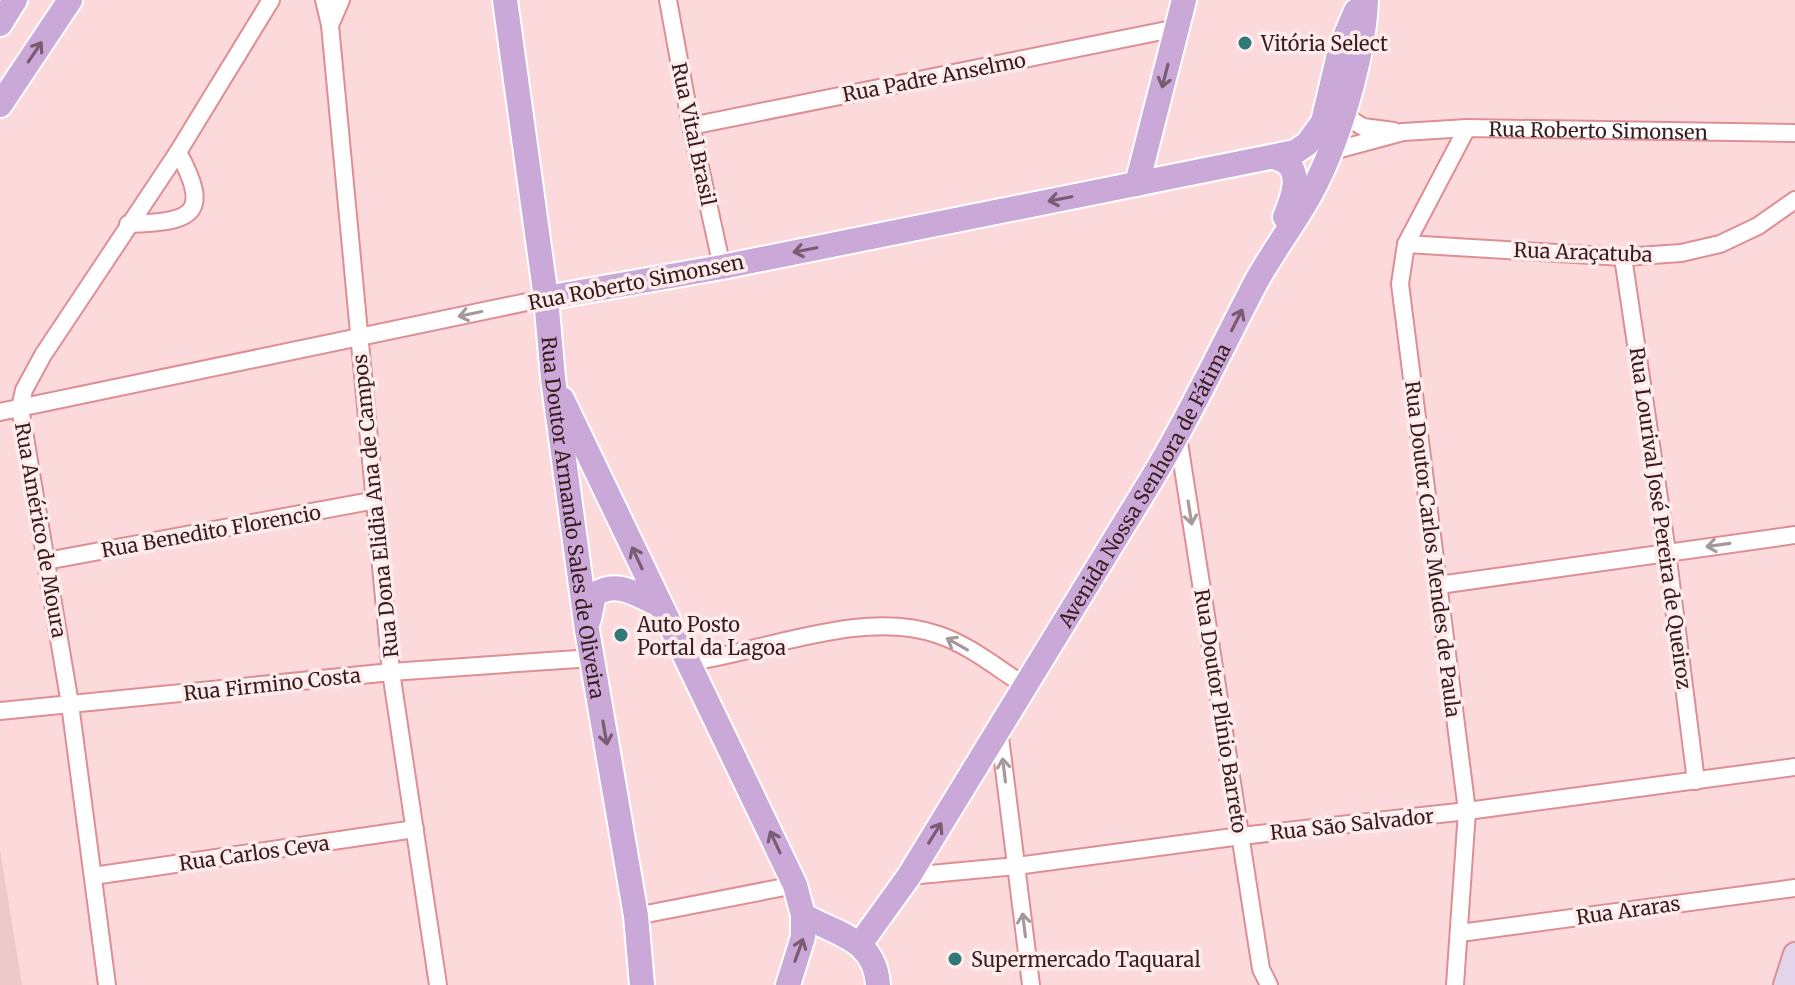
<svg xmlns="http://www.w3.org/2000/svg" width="1795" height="985" font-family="Merriweather,serif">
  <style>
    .built { fill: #eec9ca }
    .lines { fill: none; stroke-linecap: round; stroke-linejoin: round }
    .minor-casing { stroke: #dd8f94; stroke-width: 20 }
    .secondary-casing { stroke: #dd8f94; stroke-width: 26 }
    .primary-casing { stroke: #fff; stroke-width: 28 }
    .minor { stroke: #fff; stroke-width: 16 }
    .secondary { stroke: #e4d4eb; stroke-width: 22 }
    .primary { stroke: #caa8d7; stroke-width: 24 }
    .oneway { stroke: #7b5b71 }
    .oneway2 { stroke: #a6999a }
    .poi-dot { fill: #2f7979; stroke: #feeced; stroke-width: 3 }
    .labels { text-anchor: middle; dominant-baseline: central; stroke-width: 7; stroke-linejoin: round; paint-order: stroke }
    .poi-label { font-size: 20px; fill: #3a1c1e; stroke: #feeced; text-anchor: start }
    .street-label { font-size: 20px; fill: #3a1c1e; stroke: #feeced }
  </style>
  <rect width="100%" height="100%" fill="#fcdadb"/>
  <!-- built -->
  <path class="built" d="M0,850l22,135h-22z"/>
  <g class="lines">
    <!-- minor casing -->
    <g class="minor-casing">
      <g id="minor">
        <path d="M324,0l6,25 61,647 47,313"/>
        <path d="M668,0l23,126 31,141"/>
        <path d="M330,25l11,-25"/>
        <path d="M1342,114l21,13 31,4"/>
        <path d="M691,126l486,-98"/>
        <path id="s1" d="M1329,152l74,-20 64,-4 328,5"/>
        <path d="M128,224c63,-2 85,-8 50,-72"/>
        <path d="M1406,244l217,13 58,-4 39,-9 38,-18 37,-26"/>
        <path d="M1623,257l44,295 29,229"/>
        <path d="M0,412l546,-114"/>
        <path d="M1178,436l83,533 8,16"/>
        <path d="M46,561l330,-61"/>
        <path d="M1439,585l356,-50"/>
        <path d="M690,662c76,-11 173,-54 249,-27 30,10 58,33 85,50"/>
        <path d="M0,711l391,-39 201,-14"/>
        <path d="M999,729l32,256"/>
        <path d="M93,876l322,-47"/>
        <path d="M909,876l107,-10 225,-30 226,-25 328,-44"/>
        <path d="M636,916l159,-31"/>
        <path d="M1460,933l335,-45"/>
        <path d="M107,985l-37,-281 -50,-296 4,-18 19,-35 135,-203 93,-152"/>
        <path d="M1455,985l12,-174 -67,-527 6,-40 61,-116"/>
      </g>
    </g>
    <!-- secondary casing -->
    <g class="secondary-casing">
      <path id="secondary" d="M1785,985l10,-31"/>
    </g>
    <!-- primary casing -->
    <g class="primary-casing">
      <g id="primary">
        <path id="s2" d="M505,0l41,298 7,80 34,252 49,286 6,69"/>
        <path d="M0,24l15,-24"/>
        <path d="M0,105l70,-105"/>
        <path d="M1273,157c33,7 21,38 12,60"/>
        <path d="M1137,184l47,-184"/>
        <path d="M546,298l176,-31 573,-115 12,-8 16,-22 18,-76 15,-35"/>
        <path d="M562,399l233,486 8,30v22l-15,48"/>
        <path d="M589,619l5,-24c23,-16 43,0 66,10"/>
        <path d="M803,915c34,20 72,23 75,70"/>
        <path id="s3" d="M860,944l49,-68 244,-399c38,-63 69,-130 103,-195 17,-31 38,-58 55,-89 27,-49 53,-136 55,-193"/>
      </g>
    </g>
    <!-- minor -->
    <use href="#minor" class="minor"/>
    <!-- secondary -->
    <use href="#secondary" class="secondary"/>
    <!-- primary -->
    <use href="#primary" class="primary"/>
  </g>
  <!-- one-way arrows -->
  <defs><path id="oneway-shaft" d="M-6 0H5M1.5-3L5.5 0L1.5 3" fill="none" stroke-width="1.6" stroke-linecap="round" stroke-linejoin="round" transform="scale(2)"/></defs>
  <g class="oneway">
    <use href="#oneway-shaft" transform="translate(35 52) rotate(-56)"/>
    <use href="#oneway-shaft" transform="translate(1165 76) rotate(104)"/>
    <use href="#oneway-shaft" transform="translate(1060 199) rotate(169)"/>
    <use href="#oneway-shaft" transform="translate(805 250) rotate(169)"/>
    <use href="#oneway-shaft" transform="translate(1237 320) rotate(-63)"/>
    <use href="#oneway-shaft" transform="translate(637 558) rotate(-115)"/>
    <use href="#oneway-shaft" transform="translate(605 733) rotate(80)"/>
    <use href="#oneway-shaft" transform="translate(935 833) rotate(-58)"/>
    <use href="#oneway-shaft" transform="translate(775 842) rotate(-115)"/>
    <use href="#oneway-shaft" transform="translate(799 950) rotate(-70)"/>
  </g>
  <g class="oneway2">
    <use href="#oneway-shaft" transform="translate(470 314) rotate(168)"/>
    <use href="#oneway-shaft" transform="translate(1190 513) rotate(81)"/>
    <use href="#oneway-shaft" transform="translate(1718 545) rotate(172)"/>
    <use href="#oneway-shaft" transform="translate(957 644) rotate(-151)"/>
    <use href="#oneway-shaft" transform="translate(1004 770) rotate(-97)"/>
    <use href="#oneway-shaft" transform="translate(1024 925) rotate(-97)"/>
  </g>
  <!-- markers -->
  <g class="poi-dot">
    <circle cx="1245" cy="43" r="8"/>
    <circle cx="621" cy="635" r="8"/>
    <circle cx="955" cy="959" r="8"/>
  </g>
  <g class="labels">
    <!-- poi labels -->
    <g class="poi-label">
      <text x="1261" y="43">Vitória Select</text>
      <text x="637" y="624">Auto Posto<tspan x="637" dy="23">Portal da Lagoa</tspan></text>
      <text x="971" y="959">Supermercado Taquaral</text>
    </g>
    <!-- street labels -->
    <g class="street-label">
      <text transform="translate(934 77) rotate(-11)">Rua Padre Anselmo</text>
      <text stroke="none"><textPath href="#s1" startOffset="272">Rua Roberto Simonsen</textPath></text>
      <text transform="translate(694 134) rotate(78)">Rua Vital Brasil</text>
      <text transform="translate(1583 252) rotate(2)">Rua Araçatuba</text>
      <text transform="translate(636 282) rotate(-11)">Rua Roberto Simonsen</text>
      <text stroke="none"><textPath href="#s3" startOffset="540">Avenida Nossa Senhora de Fátima</textPath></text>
      <text transform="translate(375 506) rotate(-96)">Rua Dona Elidia Ana de Campos</text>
      <text stroke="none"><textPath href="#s2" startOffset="522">Rua Doutor Armando Sales de Oliveira</textPath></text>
      <text transform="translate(1661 518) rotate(82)">Rua Lourival José Pereira de Queiroz</text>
      <text transform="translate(41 530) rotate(80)">Rua Américo de Moura</text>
      <text transform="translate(211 531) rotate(-10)">Rua Benedito Florencio</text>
      <text transform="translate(1433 549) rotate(83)">Rua Doutor Carlos Mendes de Paula</text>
      <text transform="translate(272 684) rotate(-6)">Rua Firmino Costa</text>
      <text transform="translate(1221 711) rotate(81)">Rua Doutor Plínio Barreto</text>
      <text transform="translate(1352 824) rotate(-6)">Rua São Salvador</text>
      <text transform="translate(254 853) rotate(-8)">Rua Carlos Ceva</text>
      <text transform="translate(1628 910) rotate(-8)">Rua Araras</text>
    </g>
  </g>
</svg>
